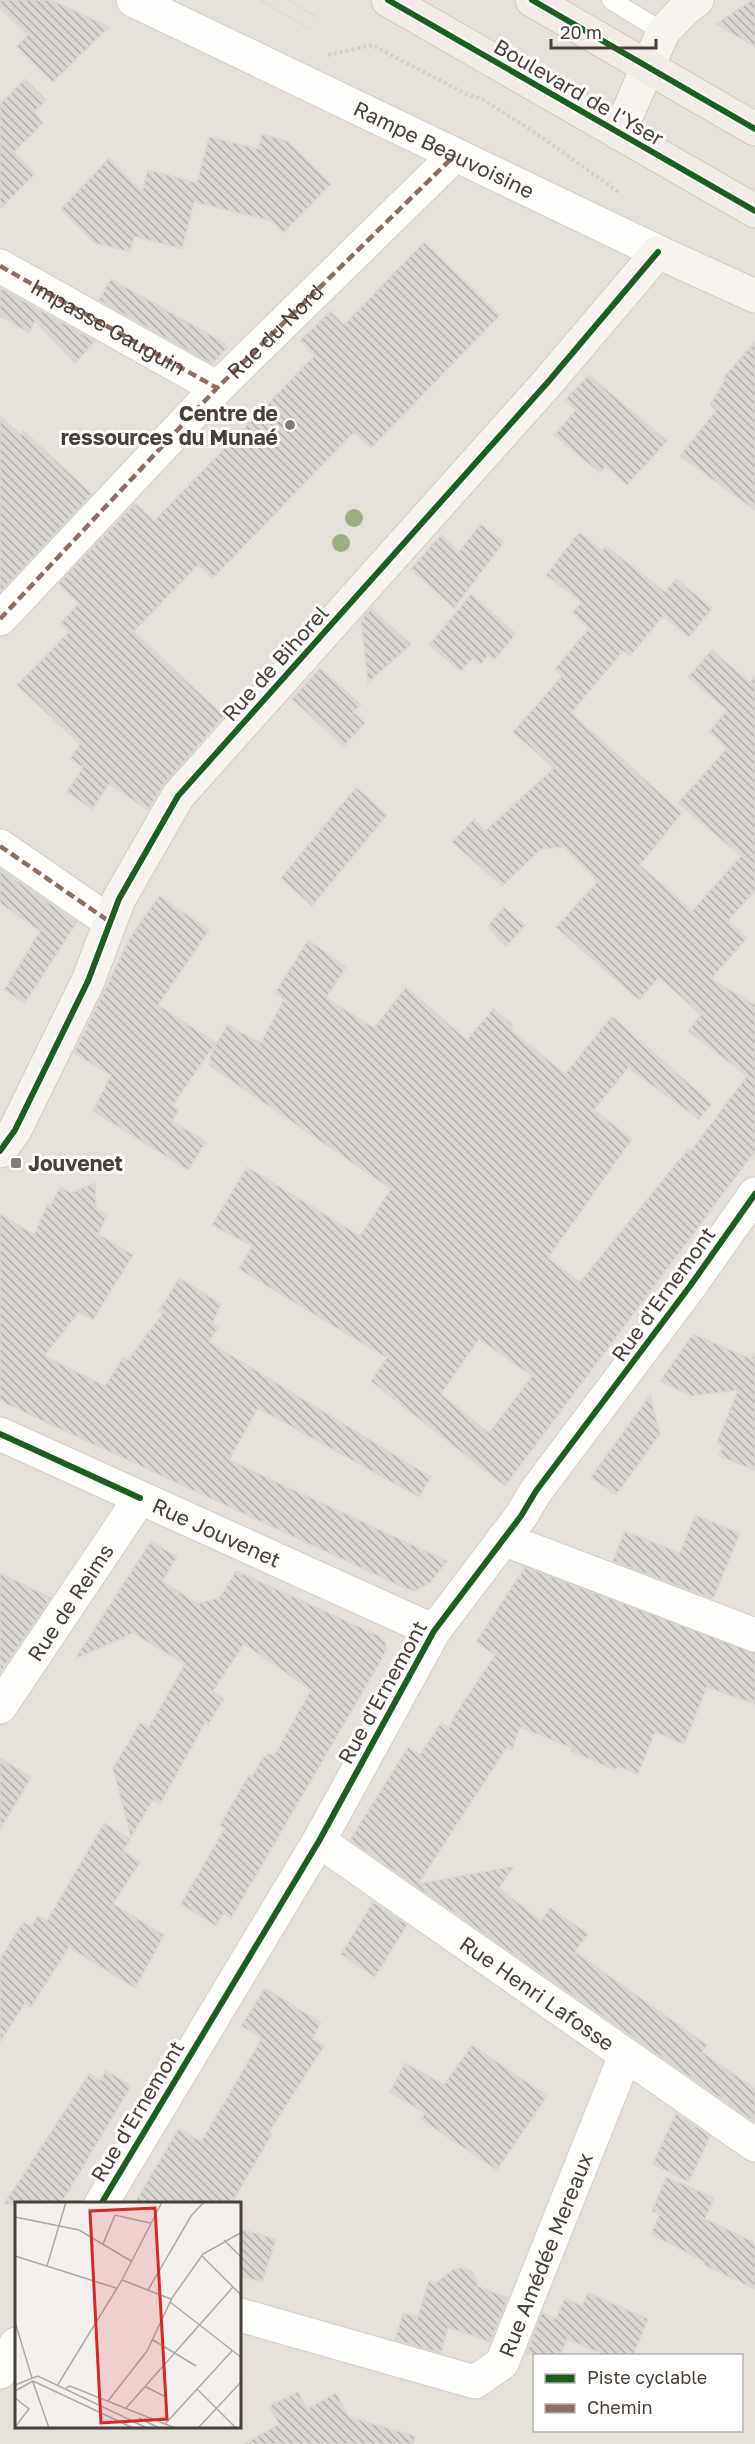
<svg xmlns="http://www.w3.org/2000/svg" width="755" height="2444" font-family="'Golos Text',sans-serif">
  <style>
    .residential { fill: #e5e0da; fill-rule: evenodd }
    .building { fill: url(#building-back-hatch); stroke: #dad6d2; stroke-width: 1.5; fill-rule: evenodd }
    .lines { fill: none; stroke-linecap: round; stroke-linejoin: round }
    .lane-casing { stroke: #d0cdca; stroke-width: 20 }
    .street-casing { stroke: #d0cdca; stroke-width: 35 }
    .secondary-casing { stroke: #d0cbc3; stroke-width: 35 }
    .primary-casing { stroke: #d3c8ba; stroke-width: 35 }
    .path { stroke: #d2cfcb; stroke-width: 4; stroke-dasharray: 3 3; stroke-linecap: butt }
    .lane { stroke: #fdfdfc; stroke-width: 18 }
    .street { stroke: #fdfdfc; stroke-width: 33 }
    .secondary { stroke: #f7f4f0; stroke-width: 33 }
    .primary { stroke: #f1ece5; stroke-width: 33 }
    .tram { stroke: #dadad9; stroke-width: 1.5 }
    .quiet { stroke: #8d6e63; stroke-width: 4.5; stroke-dasharray: 9 4.5; stroke-linecap: butt }
    .cycleway-casing { stroke: #fff; stroke-width: 10 }
    .cycleway { stroke: #1b5e20; stroke-width: 6 }
    .tree { fill: #9cae83 }
    .poi-dot { fill: #847d77; stroke: #fff; stroke-width: 2 }
    .labels { text-anchor: middle; dominant-baseline: central; stroke-width: 6; stroke-linejoin: round; paint-order: stroke }
    .street-label { font-size: 21px; fill: #483f38; stroke: #fff }
    .poi-label { font-size: 21px; font-weight: bold; fill: #483f38; stroke: #fff; text-anchor: end }
    .inset-road { fill: none; stroke: #aea9a4; stroke-width: 1.5 }
    .view { fill: #d62828; fill-opacity: 0.15; stroke: #d62828; stroke-width: 3 }
    .inset-edge { fill: none; stroke: #483f38; stroke-width: 3 }
  </style>
  <defs>
    <pattern id="building-back-hatch" width="6" height="6" patternUnits="userSpaceOnUse" patternTransform="scale(1.5)"><rect width="6" height="6" fill="#dad6d3"/><path d="M-1 5l2 2M0 0l6 6M5-1l2 2" fill="none" stroke="#b3afac"/></pattern>
  </defs>
  <rect width="100%" height="100%" fill="#f2efec"/>
  <!-- residential -->
  <path class="residential" d="M0,0h755v2444h-755zM16,2204h224v224h-224zM534,2356h208v74h-208z"/>
  <!-- building -->
  <path class="building" d="M0,0h51l58,27 -56,55 -37,-35 12,-12 -28,-27z
    M752,0h3v47l-39,-23z
    M25,79l21,21 -12,12 9,11 -29,29 21,22 -35,35v-105z
    M262,134l25,7 44,43 -48,49 -11,-12 -78,-19 -12,47 -48,-13 -4,16 -35,-9 -34,-34 48,-51 33,34 6,-22 49,13 12,-46 50,12z
    M424,242l76,73 -129,133 -17,-16 -141,146 -15,-13 -63,65 -1,2 90,84 -60,68 -16,26 -39,-26 -17,25 -25,-17 16,-25 -13,-8 10,-15 -63,-59 52,-53 -9,-8 19,-21 -21,-19 77,-81 19,18 161,-166 -15,-14 30,-30 14,14z
    M111,279l115,65 -2,2 3,2 -15,16 -113,-64z
    M0,288l95,53 -20,22 -40,-42 -6,12 -29,-17z
    M755,342v168l-75,-54 36,-46 -6,-5 15,-25 -2,-2z
    M589,375l78,66 -40,44 -21,-19 -6,7 -46,-38 22,-25 -11,-10z
    M0,416l21,19 3,-4 68,63 -92,98z
    M480,524l24,18 -50,66 -43,-39 30,-34 18,17z
    M579,532l23,19 4,-5 59,46 11,-13 36,29 -23,29 -26,-21 -33,40 -7,-5 -52,62 111,100 -42,52 52,46 49,-55 -63,-53 49,-55 -18,-16 18,-22 -39,-33 24,-27 38,33 5,-7v214l-27,31 19,17 -36,41 44,26v146l-250,335 -134,-105 16,-23 -148,-89 13,-23 -40,-21 35,-58 113,69 31,-47 -181,-123v-10l17,-31 34,18 23,-44 -9,-6 33,-53 38,27 -20,31 48,30 32,-41 61,53 26,-31 19,15 -1,6 54,44 47,-58 100,88 -13,15 -71,-51 -34,42 38,29 -84,119 32,24 109,-134 2,3 56,-75 -59,-45 13,-16 -42,-38 -20,23 -83,-73 42,-46 -34,-34 -23,2 -39,37 -50,-44 22,-23 11,12 69,-63 -41,-36 49,-56 -7,-7 34,-41 -17,-15 10,-11 -36,-27zM479,1339l53,37 -43,57 -48,-39z
    M471,594l45,40 -22,26 -6,-5 -7,9 -8,-6 -12,13 -32,-26z
    M371,609l40,35 -43,39 -7,-64z
    M320,668l41,37 -8,7 12,11 -21,23 -52,-47z
    M356,787l31,28 -75,91 -31,-28z
    M0,869l77,53 -52,81 -21,-13 36,-59 -40,-28z
    M159,896l50,34 -51,75 58,38 -44,63 7,4 -7,11 34,21 -18,28 -95,-59 18,-36 -37,-22 57,-117z
    M504,907l21,18 -19,22 -18,-21z
    M95,1183l1,26 11,6 -9,19 35,21 -40,65 -14,-8 -35,44 61,30 18,-29 5,3 35,-47 -4,-2 20,-33 42,26 -9,20 6,3 -9,15 222,135 -12,20 -161,-89 -29,52 218,101 -17,22 -15,8 -10,-3 -405,-187v-187l34,21 14,-32 3,2 9,-18 11,6z
    M693,1334l58,25 4,-6v117l-36,-14 4,-10 -6,-3 21,-53 -47,6 -31,-15z
    M650,1395l10,39 -44,61 -25,-18z
    M695,1515l45,18 -27,66 -100,-38 12,-30 55,22z
    M151,1541l26,16 -15,24 36,23 22,-7 16,-26 148,67 3,12 -156,268 -7,-5 -8,13 -35,-22 44,-76 -5,-3 29,-50 3,2 11,-21 2,1 3,-4 6,3 37,-66 -67,-46 -31,47 11,8 -16,26 -3,-2 -45,81 -7,-4 -22,37 -18,-69 27,-45 9,4 36,-63 -52,-31 -58,26z
    M525,1567l230,86v51l-48,-17 -23,57 -29,-12 -17,42 -21,-8 -2,4 -44,-19 1,-3 -52,-21 -8,23 -5,-3 -89,137 96,-18 -15,22 42,33 9,-13 38,26 -13,18 132,93 -5,7 53,37v33l-405,-282 58,-93 12,8 21,-32 8,5 6,-13 40,-60 -19,-13z
    M0,1573l51,25 -51,75z
    M0,1758l31,19 -31,53z
    M104,1823l26,16 -7,12 17,11 -27,42 51,31 -29,53 -66,-41 -38,60 -6,-4 -25,39v-83l23,-37 8,5 7,-11 9,5z
    M373,1902l34,23 -32,52 -34,-23z
    M265,1988l56,35 -9,16 12,7 -55,86 3,2 -41,70h-97l45,-76 22,14 61,-104 -21,-12z
    M472,2045l75,51 -50,74 -76,-51 4,-6 -35,-21 15,-29 39,22z
    M106,2070l25,16 -70,118h-57l85,-130 11,6z
    M676,2113l34,23 -21,46 -36,-18z
    M666,2177l48,21 -9,21 50,24v46l-51,-24 1,-3 -54,-28 9,-20 -8,-3z
    M240,2229l36,10 -14,43 -22,-6z
    M463,2268l7,2 5,6 2,10 31,12 -18,44 -42,-15 -7,26 -46,-13 8,-27 15,4 11,-37 7,3 18,-14z
    M588,2293l60,26 -15,36h-28l-38,-16 -7,16 -34,-1 16,-41 14,6 9,-21 17,8z
    M298,2392l9,17 29,-16 13,24 66,19 -2,8h-169l35,-20 -10,-18z"/>
  <g class="lines">
    <!-- lane casing -->
    <g class="lane-casing">
      <path id="lane" d="M611,0l52,32"/>
    </g>
    <!-- street casing -->
    <g class="street-casing">
      <g id="street">
        <path id="s1" d="M133,0l525,252"/>
        <path id="s2" d="M0,266l217,122"/>
        <path d="M0,619l217,-231 238,-233"/>
        <path d="M0,846l110,76"/>
        <path id="s3" d="M0,1434l434,197"/>
        <path d="M503,1539l252,96"/>
        <path id="s4" d="M0,1707l140,-209"/>
        <path id="s5" d="M319,1841l436,304"/>
        <path d="M101,2204l218,-363 115,-210 87,-115 15,-25 154,-205 65,-92"/>
        <path id="s6" d="M240,2315l235,67 27,-19 123,-307"/>
        <path d="M0,2372l16,-28"/>
      </g>
    </g>
    <!-- secondary casing -->
    <g class="secondary-casing">
      <path id="secondary" d="M619,133l44,-101 21,-22 13,-10
        M0,1151l15,-21 73,-149 31,-82 59,-103 370,-414 110,-130 97,44"/>
    </g>
    <!-- primary casing -->
    <g class="primary-casing">
      <path id="primary" d="M388,0l367,211
        M532,0l223,129"/>
    </g>
    <!-- path -->
    <path class="path" d="M328,55l44,-10 96,50 14,4 55,35 83,59"/>
    <!-- lane -->
    <use href="#lane" class="lane"/>
    <!-- street -->
    <use href="#street" class="street"/>
    <!-- secondary -->
    <use href="#secondary" class="secondary"/>
    <!-- primary -->
    <use href="#primary" class="primary"/>
    <!-- tram -->
    <path class="tram" d="M260,0l50,29
      M288,0l29,17"/>
    <!-- quiet -->
    <g class="quiet">
      <path d="M0,266l217,122"/>
      <path id="s7" d="M0,619l217,-231 238,-233"/>
      <path d="M0,846l110,76"/>
    </g>
    <!-- cycleway casing -->
    <g class="cycleway-casing">
      <path id="cycleway" d="M388,0l367,211
        M532,0l223,129
        M0,1151l15,-21 73,-149 31,-82 59,-103 370,-414 110,-130
        M0,1434l140,64
        M101,2204l218,-363 115,-210 87,-115 15,-25 154,-205 65,-92"/>
    </g>
    <!-- cycleway -->
    <use href="#cycleway" class="cycleway"/>
  </g>
  <!-- trees -->
  <g class="tree">
    <circle cx="354" cy="518" r="9"/>
    <circle cx="341" cy="543" r="9"/>
  </g>
  <!-- markers -->
  <g class="poi-dot">
    <circle cx="290" cy="425" r="6"/>
    <rect x="10" y="1157" width="12" height="12" rx="3"/>
  </g>
  <g class="labels">
    <!-- street labels -->
    <g class="street-label">
      <text transform="translate(579 92) rotate(30)">Boulevard de l'Yser</text>
      <text stroke="none"><textPath href="#s1" startOffset="345">Rampe Beauvoisine</textPath></text>
      <text stroke="none"><textPath href="#s2" startOffset="124">Impasse Gauguin</textPath></text>
      <text stroke="none"><textPath href="#s7" startOffset="398">Rue du Nord</textPath></text>
      <text transform="translate(275 663) rotate(-48)">Rue de Bihorel</text>
      <text transform="translate(663 1294) rotate(-54)">Rue d'Ernemont</text>
      <text stroke="none"><textPath href="#s3" startOffset="238">Rue Jouvenet</textPath></text>
      <text stroke="none"><textPath href="#s4" startOffset="126">Rue de Reims</textPath></text>
      <text transform="translate(382 1692) rotate(-61)">Rue d'Ernemont</text>
      <text stroke="none"><textPath href="#s5" startOffset="266">Rue Henri Lafosse</textPath></text>
      <text transform="translate(137 2111) rotate(-59)">Rue d'Ernemont</text>
      <text stroke="none"><textPath href="#s6" startOffset="394">Rue Amédée Mereaux</textPath></text>
    </g>
    <!-- poi labels -->
    <g class="poi-label">
      <text x="278" y="413">Centre de<tspan x="278" dy="24">ressources du Munaé</tspan></text>
      <text x="28" y="1163" text-anchor="start">Jouvenet</text>
    </g>
  </g>
  <!-- overview -->
  <g transform="translate(15 2202)">
    <rect width="226" height="226" fill="#f2efec"/>
    <path class="inset-road" d="M0,15l64,13 52,31M209,38l18,18M88,42l12,-29 35,8M0,54l101,32M187,54l40,40M32,64l19,-64M107,78l49,19M133,88l43,-74 13,-14M155,100l72,56M0,120l17,56M138,138l43,26M18,179l100,47M18,180l16,46M0,183l23,-9 109,52M42,184l65,-106 40,-78M131,185l20,10M51,186l4,-2 105,42M182,187l39,39M0,189l18,-10M0,196l14,11 -14,18M93,199l39,-50 25,-53 31,-44 39,-22M111,206l107,-121M124,216l20,10M150,222l67,-73M183,226l44,-47"/>
    <path class="view" d="M140,6l12,211 -66,4 -11,-212z"/>
    <rect width="226" height="226" class="inset-edge"/>
  </g>
  <!-- legend -->
  <rect x="533" y="2354" width="210" height="78" fill="#ffffff" stroke="#b6b2af" stroke-width="1.5"/>
  <rect x="545" y="2374" width="30" height="9" fill="#1b5e20" stroke="#b6b2af" stroke-width="1.5"/>
  <text x="587" y="2384" font-size="18" fill="#483f38">Piste cyclable</text>
  <rect x="545" y="2404" width="30" height="9" fill="#8d6e63" stroke="#b6b2af" stroke-width="1.5"/>
  <text x="587" y="2414" font-size="18" fill="#483f38">Chemin</text>
  <!-- scale -->
  <path d="M551 39v9h105v-9" fill="none" stroke="#483f38" stroke-width="3"/>
  <text x="560" y="39" font-size="18" fill="#483f38" stroke="#ffffff" stroke-width="4.5" paint-order="stroke">20 m</text>
</svg>
